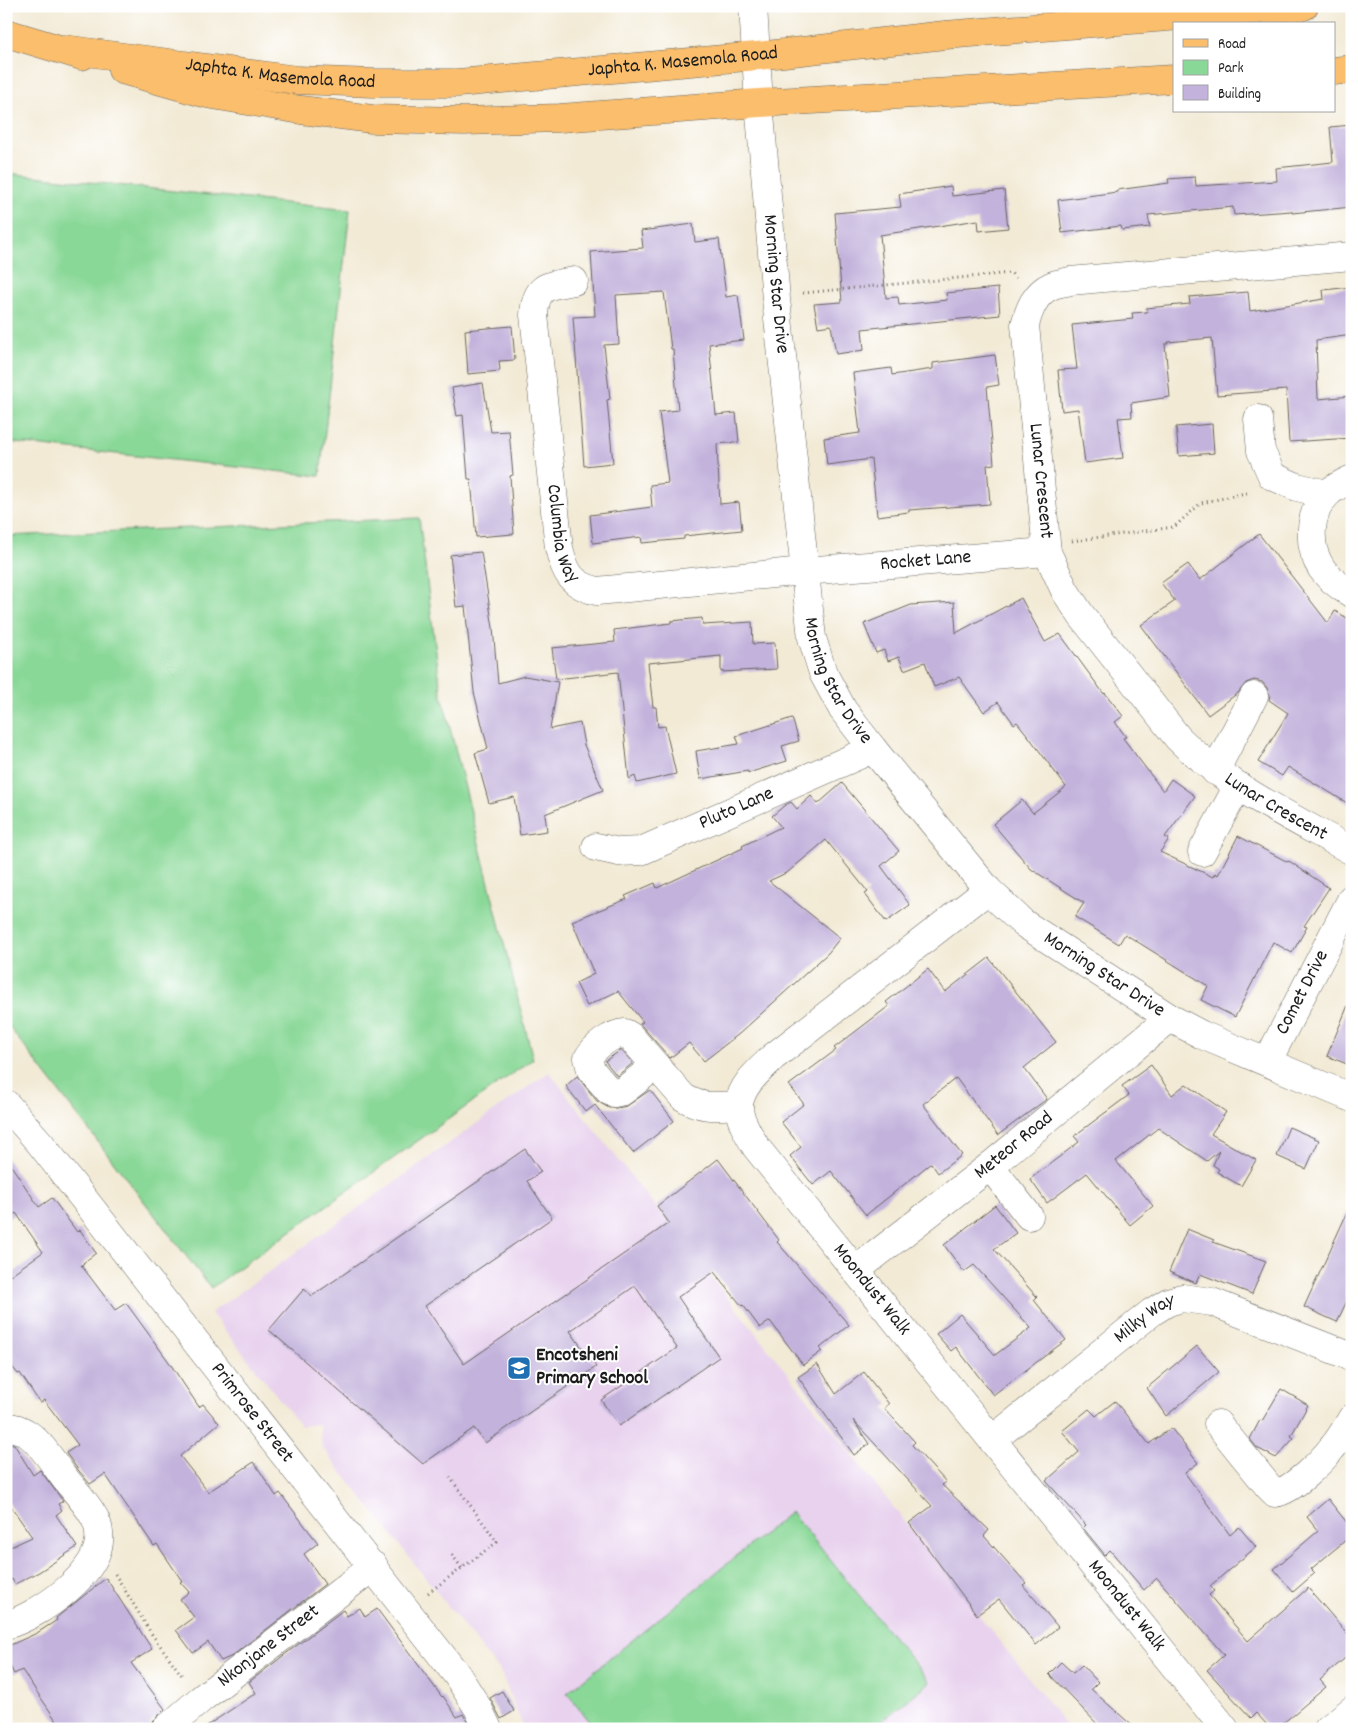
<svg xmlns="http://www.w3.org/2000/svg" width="1358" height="1735" font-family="Dekko,sans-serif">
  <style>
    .built { fill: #e8d2ee }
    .green { fill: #89d897; stroke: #527a5a }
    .building { fill: #c2b2dc }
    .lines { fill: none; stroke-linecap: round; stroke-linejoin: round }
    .minor-casing { stroke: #67645d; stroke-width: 29 }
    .major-casing { stroke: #67645d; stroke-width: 29 }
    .path { stroke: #67645d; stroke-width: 3; stroke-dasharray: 1 4; stroke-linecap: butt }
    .minor { stroke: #fff; stroke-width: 28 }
    .major { stroke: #fabe6d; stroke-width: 28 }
    .labels { text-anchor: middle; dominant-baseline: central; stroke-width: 4; stroke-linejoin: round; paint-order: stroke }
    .street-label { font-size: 20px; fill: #1c1c1c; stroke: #fff }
    .poi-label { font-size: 20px; font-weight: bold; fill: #1c1c1c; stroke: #fff; text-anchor: start }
  </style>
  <rect width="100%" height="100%" fill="#fff"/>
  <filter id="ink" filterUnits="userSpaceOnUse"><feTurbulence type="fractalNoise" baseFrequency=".02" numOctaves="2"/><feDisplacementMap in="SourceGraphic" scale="10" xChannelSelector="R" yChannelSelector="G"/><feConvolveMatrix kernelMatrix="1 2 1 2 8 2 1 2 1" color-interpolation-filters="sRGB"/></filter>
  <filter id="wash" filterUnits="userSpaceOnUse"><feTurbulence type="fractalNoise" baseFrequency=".0096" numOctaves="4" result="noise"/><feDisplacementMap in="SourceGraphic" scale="20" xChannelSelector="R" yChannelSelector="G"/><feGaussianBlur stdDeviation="1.12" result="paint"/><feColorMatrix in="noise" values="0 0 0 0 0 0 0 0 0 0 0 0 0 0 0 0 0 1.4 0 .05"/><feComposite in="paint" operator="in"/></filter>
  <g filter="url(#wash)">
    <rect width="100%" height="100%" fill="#f2ead5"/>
    <!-- built -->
    <path class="built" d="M549,1072l520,657h-545l-23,-56 -179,-226 -3,-23 -18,2 -90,-113z"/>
    <!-- green -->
    <path class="green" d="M6,173l344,37 -30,266 -314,-34z
      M419,518l22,174 92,367 -322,229 -205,-265v-487z
      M791,1512l139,170 -58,47h-276l-29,-36z"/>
    <g id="blocks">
      <!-- building -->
      <path class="building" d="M1352,125v82l-60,6v-2l-58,4 -1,-8 -85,8 2,12 -28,3 -1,-4 -59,7 -4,-33 59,-8v-2l52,-7 -1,-4 27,-2 1,9 81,-5 -1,-13 57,-6 -3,-35z
        M951,186l1,10 52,-6 4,38 -29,3 -1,-11 -98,15 6,63 12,-1 1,8 48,-5 -1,-7 52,-5 2,27 -138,14 2,21 -28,4 -5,-29 -13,2 -4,-23 28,-2 -7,-89 66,-6 -2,-13z
        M693,224l2,18 24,-3 7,58 12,-2 6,45 -35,4 7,71 20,-2 3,29 -22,2 3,60 19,-2 3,28 -58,6v3l-42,4 -1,-6 -48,6 -3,-28 62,-8 -2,-22 18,-2 -9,-71 19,-2 -5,-61h-2l-7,-57 -48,3 3,49 -15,1 6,54 -3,1 6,63 -29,3 -11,-149 22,-1 -4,-64 52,-4 -2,-17z
        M1352,287v48l-36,5 2,59 34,-3v42l-63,4 -3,-52 -69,5 -5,-57 -44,4v2h-3l5,53 -39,6 1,14 -14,1 5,40 -38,5 -7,-54 -16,2 -4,-41 19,-1 -5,-44 61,-6 -1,-6 15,-1 -1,-4 44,-4 -1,-7 59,-5 2,19 74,-12 -1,-9z
        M512,326l3,34 -16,1 1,10 -32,3 -3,-44z
        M995,355l4,30 -12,2 7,77 -7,1 3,39 -81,6v2l-32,4 -6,-57 -44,6 -3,-27 36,-5 -7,-60 38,-5 1,7 41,-6v-6z
        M483,383l8,49 18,-1 4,44 -3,1 4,58 -38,3 -5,-58h-3l-5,-64 -6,1 -5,-28z
        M1212,424l2,29 -35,3 -3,-29z
        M1259,534l69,89 7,-12 17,10v185l-64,-39 -6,9 -24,-14 30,-49 -19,-13 1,-5 -3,-7 -5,-6 -8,-2 -8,3 -8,10 -30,22 -67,-90 34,-24 -14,-18 27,-19 12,16z
        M481,552l12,76 5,55 27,-7 33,6 -8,47 30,-6 4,22 19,45 -58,24 2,17 -27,4 -6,-38 -25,6 -14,-50 13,-4 -14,-57 -9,-86 -9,1 -6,-52z
        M1021,598l24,44 15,-8 44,60 1,-1 18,23 -8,6 11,15 -3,1 40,53 8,-12 24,17 -30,41 4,2 -9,13 53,25 2,-4 3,2 20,-39 50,26 1,-1 40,27 -25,38 3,1 -15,26 -19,-11 -38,75 -34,-17 7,-14 -83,-52 -6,10 -44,-27 9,-14 -53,-34 -38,-45 29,-24 11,13 33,-26 -37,-50 -12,-15 -3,2 -16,-22 -14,10 -25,-35 -25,10 -9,-25 -21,8 -5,-13 -11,4 -4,-11 -8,3 -12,-29 47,-19 43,-3 2,31z
        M702,618l1,7 49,-3 1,22 22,-1 2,26 -56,3v-16l-73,7 5,44h3l2,20 7,-1 11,48 -39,9 -2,-7 -6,3 -11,-107 -62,7 -4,-31 63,-6 -1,-12 57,-7v-2z
        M792,718l7,23 -17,5 5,15 -39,12v-2l-48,8 -4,-28 43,-7 -3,-8z
        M842,783l57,68 -18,15 29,39 -24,17 -21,-28 3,-2 -42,-52 -38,32 -19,9 71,57 -12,15 -89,81 -35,27 -15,-18 -19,15 -30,-34 3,-2 -25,-31 -31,15 -11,-23 18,-9 -22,-53 55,-22 -2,-3 30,-13 2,5 86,-40 -1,-2 39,-19 -9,-11 13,-11 6,-3 6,7 14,-13 7,8z
        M989,958l67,84 -32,26 23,31 -49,36 -42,-57 -33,26 39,51 -24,18 -7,-10 -65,52 -35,-44 -18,14 -23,-29 11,-9 -20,-25 23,-18 -15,-19 47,-35 -2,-2 55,-42 -3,-4 42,-33 17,23z
        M1351,998h1v68l-25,-10z
        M621,1050l12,13 -16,13 -12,-15z
        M1151,1065l21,30 14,-11 40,28 -15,22 45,26 -15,26 -24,-14 2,-3 -6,-4 6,-14 -12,10 -49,-33 -42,33 37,45 -23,19 -43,-52 -40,30 -17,-24 49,-37 -5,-6 55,-41 -7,-9z
        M577,1076l20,25 12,7h8l10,-2 23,-16 24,31 -41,32 -38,-48 -9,7 -20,-26z
        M1289,1127l30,13 -13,29 -29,-13z
        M525,1149l16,23 -14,9 25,37 -127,88 39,58 205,-141 -12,-17 61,-47 61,81 -2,2 72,83 -29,23 2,3 -19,14 -33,-44 -10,7 -17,-23 -1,1 -28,-34 -36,25 41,60 -100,69 -18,-26 76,-52 -42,-62 -65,45 26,36 -111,76 -11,-15 -51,36 -154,-134 35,-41 8,7z
        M6,1158l33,49 13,-9 25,34 3,-2 16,23 -13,10 1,1 -3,1 34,45 11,-7 43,59 30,45 4,-3 16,19 -39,33 28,36 46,-30 22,34 4,-3 38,50 -14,11 21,30 -93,72 -11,5 -13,-19 -15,11 -17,-23 18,-13 -14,-18 9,-7 -9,-10 2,-1 -25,-37 -3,2 -49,-72 -15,10 -11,-13 -13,-18 12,-8 -34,-45 -4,3 -20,-30 -2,1 -12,-15v-81l37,-26 -27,-39 -10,7z
        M1352,1202v88l-15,32 -33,-15z
        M995,1205l21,28 -22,16 43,48 -3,3 32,40 -73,55 -37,-48 -5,4 -15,-17 24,-20 35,41 36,-27 -57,-63 -10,7 -20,-27z
        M1187,1229l27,11 -1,2 53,19 -14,33 -52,-20 -4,9 -27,-11z
        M1197,1346l22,26 -53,44 -19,-28z
        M817,1364l19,30 28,-22 25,32 -5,4 31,34 -3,3 34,37 -4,3 47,45 -5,6 42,47 -3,2 35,42 -22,18 -37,-46 -22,16 -68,-92 23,-17 -79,-86 16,24 -15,11 -56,-78z
        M1281,1389l27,16 -17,31 3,2 -18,20 -19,-10 -7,-9 10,-19 2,1z
        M1115,1401l34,43 22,-16 27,35 -13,10 45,62 9,-8 17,20 -46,39 4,5 -5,4 39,46 60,-53 44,51v13l-32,28 6,7 -50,42h-5l-15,-16 -5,5 -44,-48 17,-15 -67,-77 -13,12 -34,-40 -5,5 -22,-27 3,-3 -40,-44 33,-29 -17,-21 27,-22 7,7z
        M6,1443l8,1 19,31 7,-5 23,31 -5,3 4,6 -6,5 21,32 -38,25 -24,12 -3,-5 -6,3v-33l26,-12 -26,-38z
        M1328,1499l24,30v6l-41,34 4,4 -22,19 -19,-23 44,-38 -11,-14z
        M106,1578l46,71 -21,14 34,46 -14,14v6h-89l-40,-59 -8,4 -8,-16v-11l31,-14 20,-13 -1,-2z
        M360,1608l5,9 12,-8 65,88 1,-1 14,21 6,-3 8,15h-269l54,-36 -7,-11 94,-72 4,6z
        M1061,1662l12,11 9,-8 16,17 -7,7 45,40h-34l-53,-55z
        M502,1691l12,20 -13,8 -11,-21z"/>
    </g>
  </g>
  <g filter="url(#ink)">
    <use href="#blocks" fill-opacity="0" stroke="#67645d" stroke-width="1"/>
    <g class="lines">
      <!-- minor casing -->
      <g class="minor-casing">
        <g id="minor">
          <path id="s1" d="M753,6l6,97 17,196 36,339 11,35 20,37 30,39 115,141 35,33 147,95 32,17 150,63"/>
          <path id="s2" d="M1352,256l-282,25c-6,2 -13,2 -19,5 -16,7 -22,24 -26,39l22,227 18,39 16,24 97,123c49,49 114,79 174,113"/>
          <path id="s3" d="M574,281c-26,5 -38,3 -40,34l25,233c6,24 12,37 38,43l207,-20 243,-19"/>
          <path d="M1258,419l3,32 11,25 25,11 30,7"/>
          <path d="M1352,479c-9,4 -17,8 -24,14 -20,19 -21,54 -6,76 8,11 18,18 30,25"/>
          <path d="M1215,771l39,-75"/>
          <path id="s4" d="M596,847l23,5 22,-1 232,-102"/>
          <path d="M1202,852l36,-66"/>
          <path id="s5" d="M988,890l-215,167c-14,14 -31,27 -34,47 -2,12 11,33 17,43l469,582"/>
          <path id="s6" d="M1267,1062l85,-164"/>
          <path d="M655,1066l-32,25 -9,2 -5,-2 -18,-21 -3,-12c6,-11 23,-24 37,-25l5,3 53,61c19,12 34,9 56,8"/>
          <path id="s7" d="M6,1104l34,39 417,532 21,33 10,21"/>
          <path d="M990,1166l39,50"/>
          <path id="s8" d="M856,1270l134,-104 180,-148"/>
          <path d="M1218,1424l50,62 7,7c16,-1 47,-32 57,-45 8,-9 14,-20 20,-30"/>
          <path d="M6,1427c7,0 16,3 22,7 16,12 27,32 39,47 9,11 19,22 26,34 3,4 6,13 6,18 5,39 -61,83 -93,92"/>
          <path id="s9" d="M992,1440l160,-128 16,-10 14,-4 30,4 140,55"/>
          <path id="s10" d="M166,1729l35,-30 173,-133"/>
          <path d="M1328,1729l24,-19"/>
        </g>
      </g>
      <!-- major casing -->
      <g class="major-casing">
        <g id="major">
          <path d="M6,33l76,23"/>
          <path id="s11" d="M64,49l233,31 76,3h85l299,-27 188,-21 359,-29"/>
          <path d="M122,70l85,24 94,16 71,9 92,2 96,-3 199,-15 415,-24"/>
          <path d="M1334,71l18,-2"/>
        </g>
      </g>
      <!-- path -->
      <path class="path" d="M803,293l208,-20 5,5
        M1072,541l102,-14 27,-24 49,-11
        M452,1555l10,13
        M115,1574l36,59 32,44
        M428,1593l69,-51 -48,-66"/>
      <!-- minor -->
      <use href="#minor" class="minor"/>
      <!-- major -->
      <use href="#major" class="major"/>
    </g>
  </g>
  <!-- icons -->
  <defs>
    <g id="school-square" transform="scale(1.25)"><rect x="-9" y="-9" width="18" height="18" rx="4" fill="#1f6fb2" stroke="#fff"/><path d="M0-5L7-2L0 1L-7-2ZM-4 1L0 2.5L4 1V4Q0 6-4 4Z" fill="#fff"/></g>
  </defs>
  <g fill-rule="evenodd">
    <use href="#school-square" x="519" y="1368"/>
  </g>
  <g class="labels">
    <!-- street labels -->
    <g class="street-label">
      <text stroke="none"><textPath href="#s11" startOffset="622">Japhta K. Masemola Road</textPath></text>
      <text stroke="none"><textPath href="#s11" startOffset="218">Japhta K. Masemola Road</textPath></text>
      <text stroke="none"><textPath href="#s1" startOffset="279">Morning Star Drive</textPath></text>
      <text stroke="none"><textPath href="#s2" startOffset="508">Lunar Crescent</textPath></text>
      <text stroke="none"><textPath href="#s3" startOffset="281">Columbia Way</textPath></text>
      <text stroke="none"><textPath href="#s3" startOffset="686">Rocket Lane</textPath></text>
      <text stroke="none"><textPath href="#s1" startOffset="684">Morning Star Drive</textPath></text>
      <text stroke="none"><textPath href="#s2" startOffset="928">Lunar Crescent</textPath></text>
      <text stroke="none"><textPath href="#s4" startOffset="150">Pluto Lane</textPath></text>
      <text stroke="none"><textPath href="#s1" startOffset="1089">Morning Star Drive</textPath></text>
      <text stroke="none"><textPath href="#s6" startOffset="78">Comet Drive</textPath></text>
      <text stroke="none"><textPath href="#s8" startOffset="201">Meteor Road</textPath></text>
      <text stroke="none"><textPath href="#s5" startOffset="562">Moondust Walk</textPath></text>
      <text stroke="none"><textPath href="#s9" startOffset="195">Milky Way</textPath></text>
      <text stroke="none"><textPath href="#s7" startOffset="395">Primrose Street</textPath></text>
      <text stroke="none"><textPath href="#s5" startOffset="968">Moondust Walk</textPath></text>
      <text stroke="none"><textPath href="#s10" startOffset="132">Nkonjane Street</textPath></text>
    </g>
    <!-- poi labels -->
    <g class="poi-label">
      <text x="536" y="1356">Encotsheni<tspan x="536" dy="23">Primary School</tspan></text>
    </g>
  </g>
  <!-- margin -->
  <rect width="1358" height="1735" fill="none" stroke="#fff" stroke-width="25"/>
  <!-- legend -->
  <rect x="1173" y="22" width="162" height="90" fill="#ffffff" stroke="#a4a4a4"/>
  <rect x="1183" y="39" width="25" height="8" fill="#fabe6d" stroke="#a4a4a4"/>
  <text x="1218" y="48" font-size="15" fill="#1c1c1c">Road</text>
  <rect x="1183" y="60" width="25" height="15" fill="#89d897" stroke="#a4a4a4"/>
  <text x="1218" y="72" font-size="15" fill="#1c1c1c">Park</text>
  <rect x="1183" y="85" width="25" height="15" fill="#c2b2dc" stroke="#a4a4a4"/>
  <text x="1218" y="98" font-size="15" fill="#1c1c1c">Building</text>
</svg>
